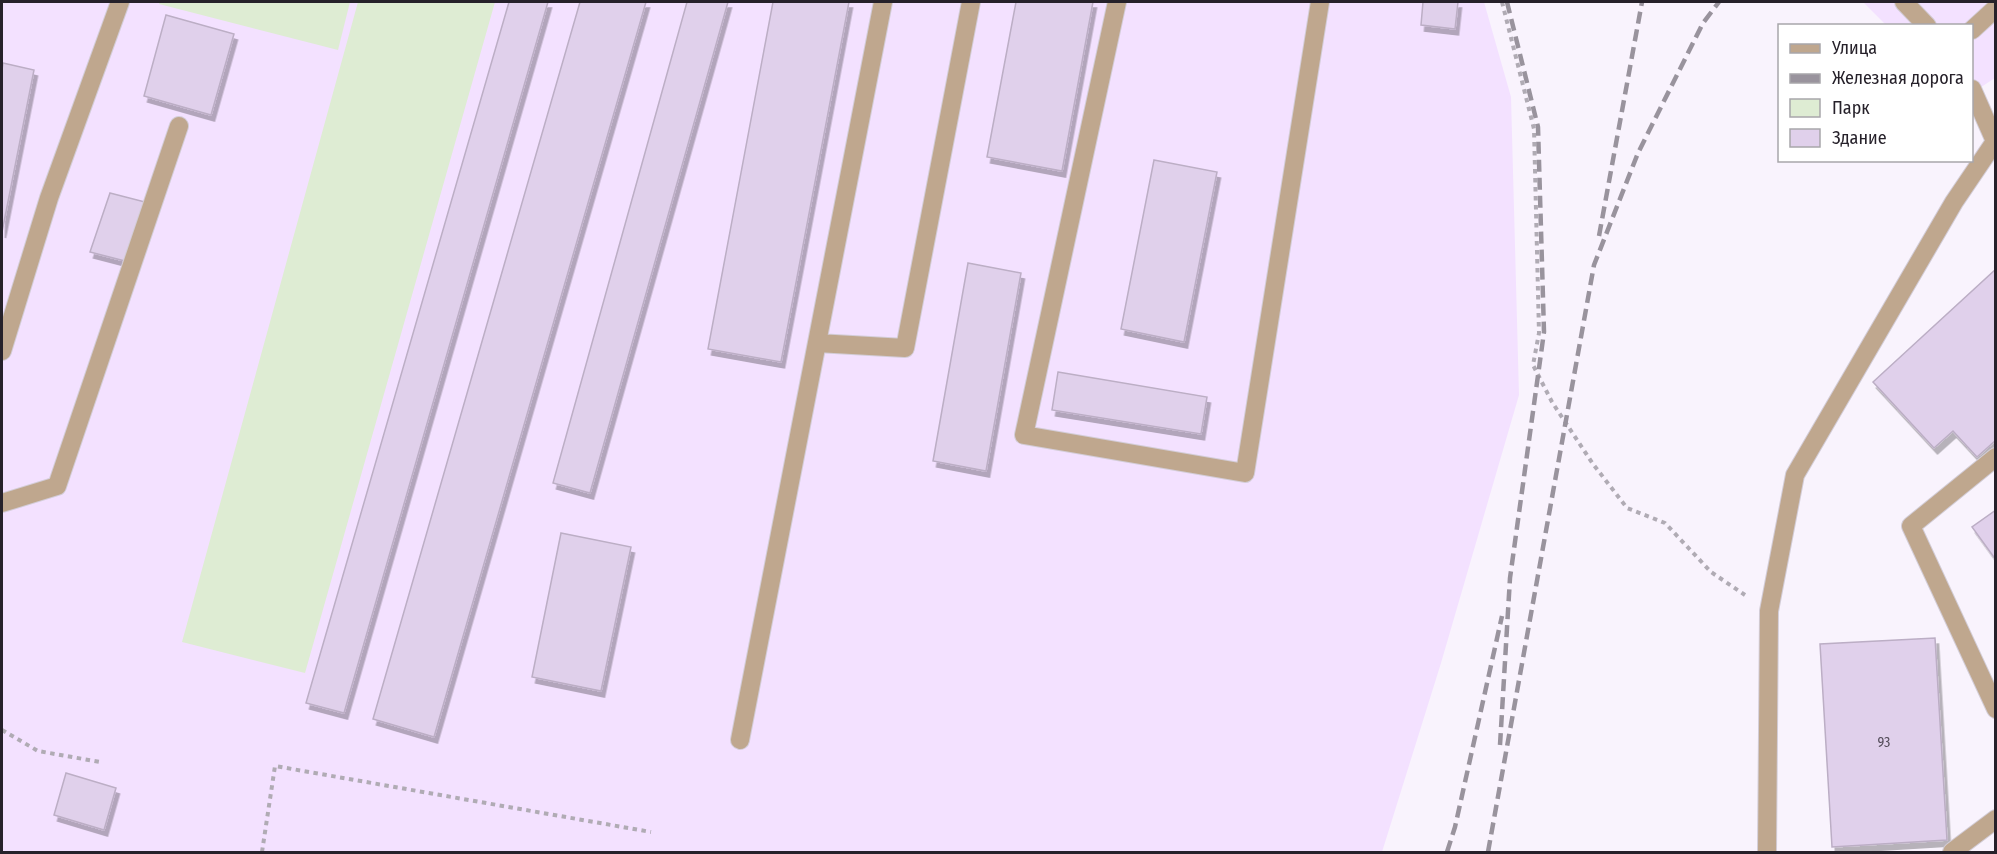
<svg xmlns="http://www.w3.org/2000/svg" width="1997" height="854" font-family="'Fira Sans Condensed',sans-serif">
  <style>
    .built { fill: #f3e1ff }
    .green { fill: #deecd3 }
    .building { fill: #e0d0eb; stroke: #bcaec5; stroke-width: 1.5; filter: url(#shadow) }
    .lines { fill: none; stroke-linecap: round; stroke-linejoin: round }
    .minor-casing { stroke: #d3cdd7; stroke-width: 20 }
    .path { stroke: #b0abb4; stroke-width: 4; stroke-dasharray: 4.5 4.5; stroke-linecap: butt }
    .minor { stroke: #bfa78e; stroke-width: 18 }
    .rail { stroke: #99939d; stroke-width: 4.5; stroke-dasharray: 12 6; stroke-linecap: butt }
    .labels { text-anchor: middle; dominant-baseline: central; stroke-width: 5; stroke-linejoin: round; paint-order: stroke }
    .number-label { font-size: 14px; fill: #544d5a }
  </style>
  <defs>
    <filter id="shadow"><feDropShadow dx="3.5" dy="6" stdDeviation="0" flood-color="#0004"/></filter>
  </defs>
  <rect width="100%" height="100%" fill="#f9f3fd"/>
  <!-- built -->
  <path class="built" d="M2,2h1482l27,95 8,298 -78,268 -59,189h-1380z
    M1863,2h132v76l-23,15v-67l-86,-1z"/>
  <!-- green -->
  <path class="green" d="M160,2h190l-12,48 -179,-46z
    M358,2h137l-190,671 -123,-31z"/>
  <!-- building -->
  <path class="building" d="M509,2h39l-204,711 -38,-10z
    M580,2h66l-212,735 -61,-18z
    M687,2h41l-138,491 -37,-10z
    M773,2h76l-68,360 -73,-13z
    M1016,2h77l-31,169 -75,-14z
    M1423,2h35l-3,27 -34,-4z
    M166,15l68,19 -23,81 -67,-19z
    M3,63l31,7 -32,162v-162z
    M1154,160l63,12 -33,170 -63,-13z
    M110,193l35,9 -20,59 -35,-9z
    M968,263l53,10 -35,198 -53,-10z
    M1996,269v171l-19,17 -24,-26 -19,17 -61,-66z
    M1058,372l149,25 -6,37 -149,-24z
    M1996,510v50l-24,-33z
    M561,533l70,14 -30,144 -69,-14z
    M1935,638l12,202 -115,7 -12,-203z
    M66,773l50,15 -12,42 -50,-15z"/>
  <g class="lines">
    <!-- minor casing -->
    <g class="minor-casing">
      <path id="minor" d="M1117,2l-93,433 221,38 75,-471
        M1904,2l23,24
        M1972,30l24,-22
        M1972,89l23,52
        M817,343l88,5 66,-346
        M2,351l47,-153 71,-196
        M1996,457l-85,69 85,183
        M2,503l55,-17 122,-360
        M740,740l143,-738
        M1767,852l2,-241 26,-136 159,-273 42,-62
        M1952,852l44,-33"/>
    </g>
    <!-- path -->
    <path class="path" d="M1502,2l32,127 5,204 -6,32 19,37 41,62 34,44 38,15 46,49 34,23
      M2,730l36,21 62,11
      M262,852l13,-86 376,66"/>
    <!-- minor -->
    <use href="#minor" class="minor"/>
    <!-- rail -->
    <path class="rail" d="M1599,236l43,-234
      M1500,745l10,-167 34,-246 -6,-205 -31,-125
      M1447,852l8,-25 47,-211
      M1488,852l106,-587 44,-112 65,-130 16,-21"/>
  </g>
  <g class="labels">
    <!-- number labels -->
    <g class="number-label">
      <text x="1884" y="742">93</text>
    </g>
  </g>
  <!-- border -->
  <rect width="1997" height="854" fill="none" stroke="#26212a" stroke-width="6"/>
  <!-- legend -->
  <rect x="1778" y="24" width="195" height="138" fill="#ffffff" stroke="#a8a6aa" stroke-width="1.5"/>
  <rect x="1790" y="44" width="30" height="9" fill="#bfa78e" stroke="#a8a6aa" stroke-width="1.5"/>
  <text x="1832" y="54" font-size="18" fill="#26212a">Улица</text>
  <rect x="1790" y="74" width="30" height="9" fill="#99939d" stroke="#a8a6aa" stroke-width="1.5"/>
  <text x="1832" y="84" font-size="18" fill="#26212a">Железная дорога</text>
  <rect x="1790" y="99" width="30" height="18" fill="#deecd3" stroke="#a8a6aa" stroke-width="1.5"/>
  <text x="1832" y="114" font-size="18" fill="#26212a">Парк</text>
  <rect x="1790" y="129" width="30" height="18" fill="#e0d0eb" stroke="#a8a6aa" stroke-width="1.5"/>
  <text x="1832" y="144" font-size="18" fill="#26212a">Здание</text>
</svg>
